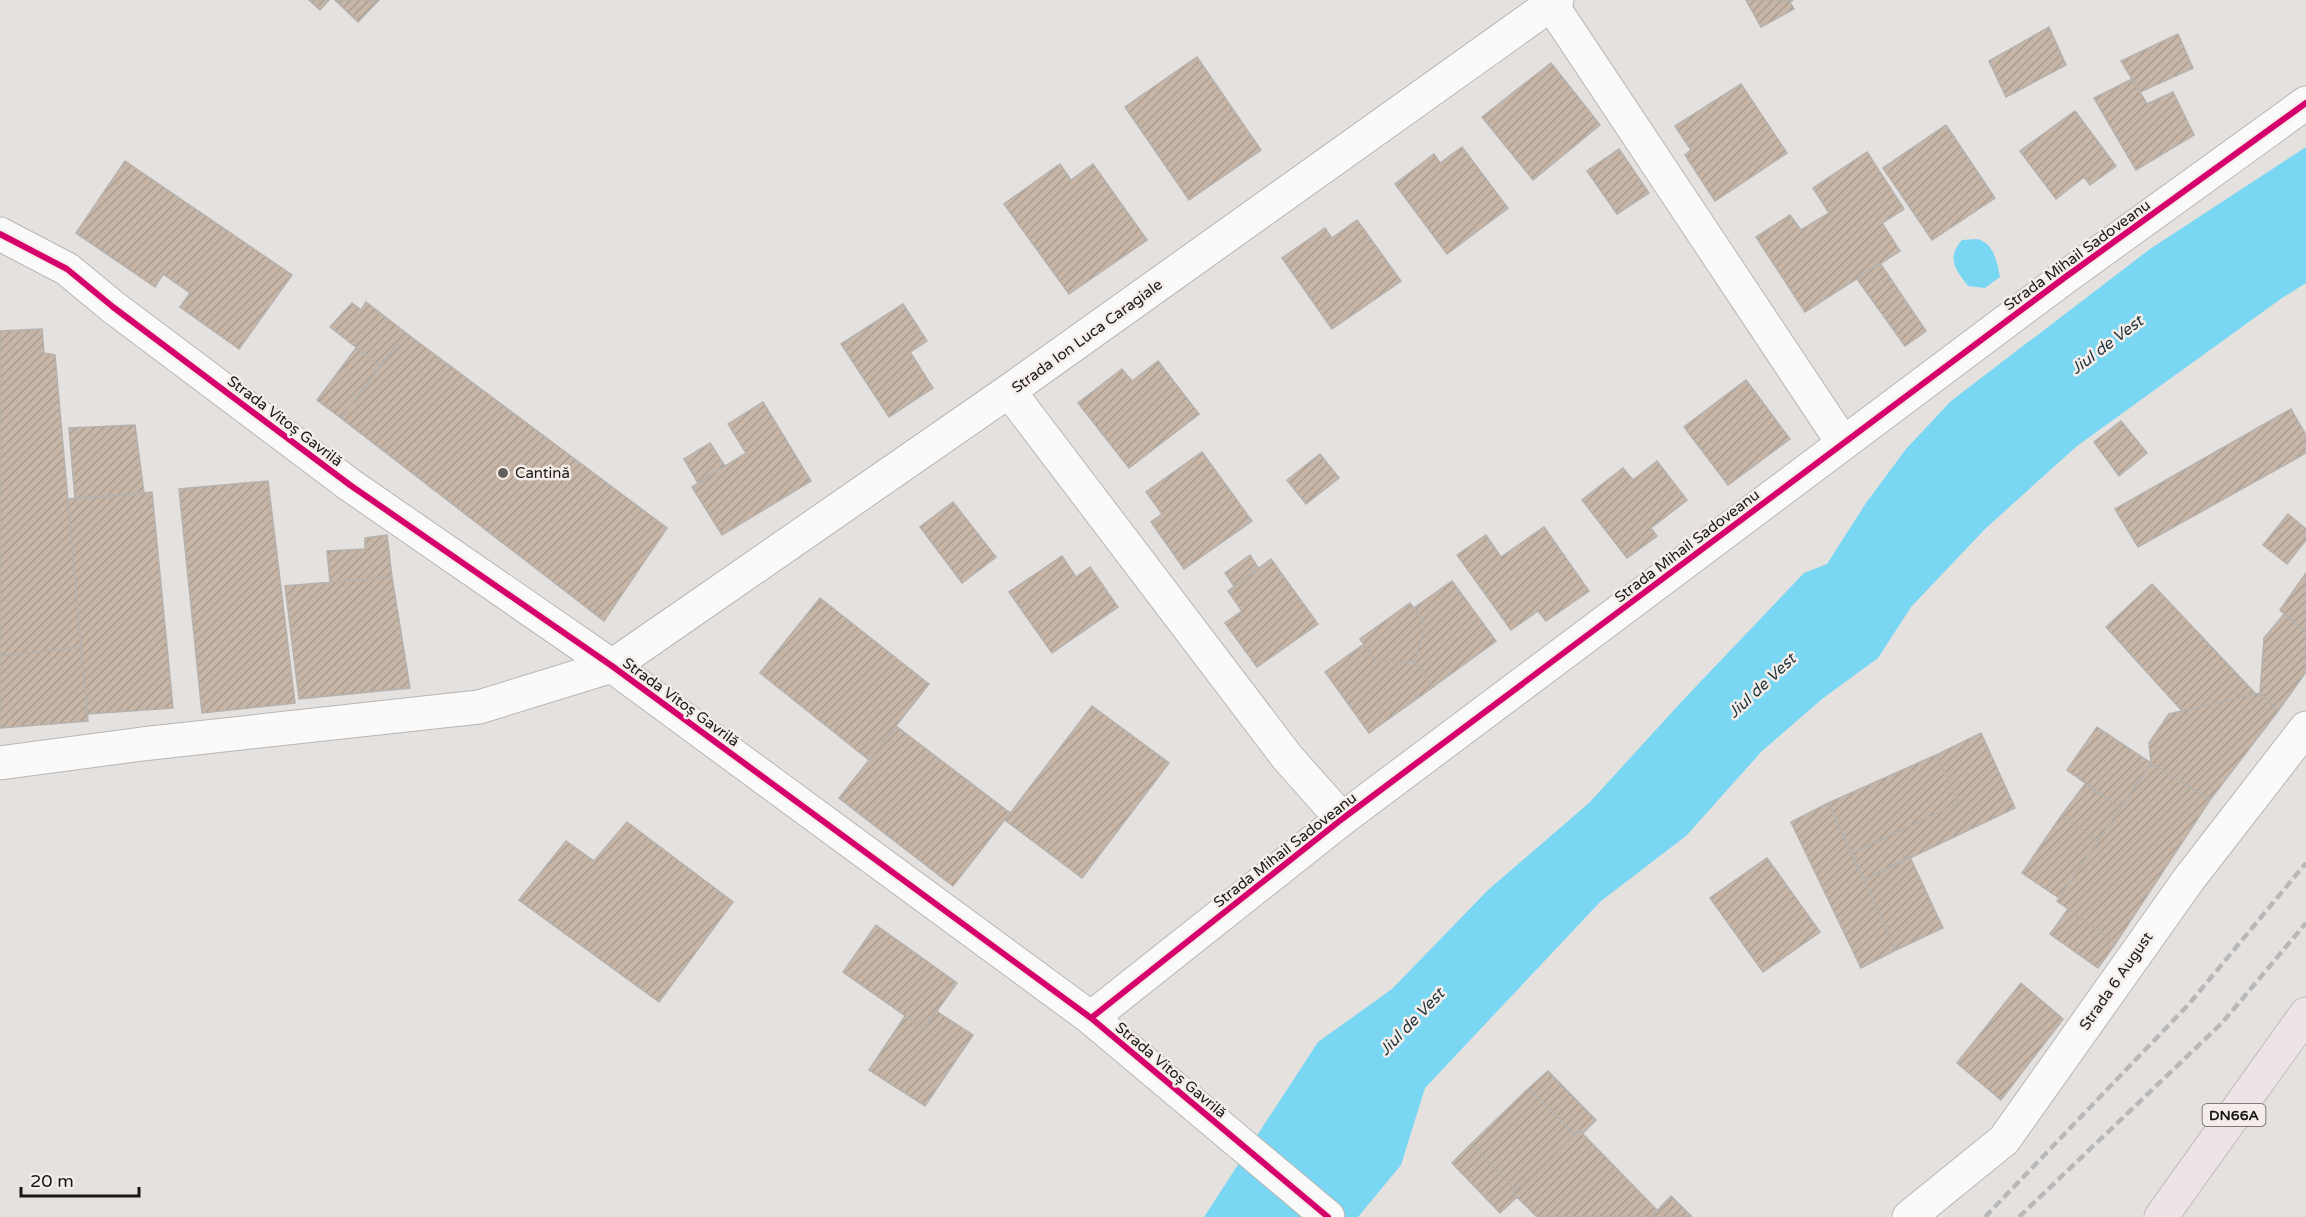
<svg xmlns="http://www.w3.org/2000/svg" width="2306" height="1217" font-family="'Varela Round',sans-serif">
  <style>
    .water { fill: #79d7f3 }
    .building { fill: url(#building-hatch); stroke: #b4b1af; stroke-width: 1.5 }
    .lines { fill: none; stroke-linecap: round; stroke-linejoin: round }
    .minor-casing { stroke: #b8b6b4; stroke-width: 35 }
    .major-casing { stroke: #bfbebc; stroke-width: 35 }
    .minor { stroke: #fbfafa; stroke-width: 33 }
    .major { stroke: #eee4e8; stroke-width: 33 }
    .rail { stroke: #b9b8b8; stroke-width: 4.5; stroke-dasharray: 9 4.5; stroke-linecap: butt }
    .cycleway-casing { stroke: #f5ede9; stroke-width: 10 }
    .cycleway { stroke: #d6006c; stroke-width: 6 }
    .poi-dot { fill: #615e5c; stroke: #f5ede9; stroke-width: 2 }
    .labels { text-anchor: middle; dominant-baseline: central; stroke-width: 5; stroke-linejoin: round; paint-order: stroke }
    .shield { fill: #f5ede9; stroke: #5c5855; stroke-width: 1.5 }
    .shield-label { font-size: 14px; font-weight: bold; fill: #1a1816 }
    .street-label { font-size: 15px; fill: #1a1816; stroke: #f5ede9 }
    .poi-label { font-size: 15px; fill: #1a1816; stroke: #f5ede9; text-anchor: start }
    .water-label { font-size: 16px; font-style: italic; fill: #1f353d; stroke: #f5ede9 }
  </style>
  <defs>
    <pattern id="building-hatch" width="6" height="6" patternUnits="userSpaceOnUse" patternTransform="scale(1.5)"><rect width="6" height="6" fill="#c7b6a7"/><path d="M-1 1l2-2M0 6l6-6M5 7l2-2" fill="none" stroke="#aa9c8f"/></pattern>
  </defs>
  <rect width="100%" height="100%" fill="#e5e1df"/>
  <!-- water -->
  <path class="water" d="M2306,147v136l-24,15 -205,148 -91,82 -75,79 -33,51 -56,41 -60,52 -76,85 -85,65 -176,187 -24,77 -43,52h-154l114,-175 74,-53 96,-99 101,-87 95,-104 120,-126 23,-9 39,-61 40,-54 45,-48 199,-152z
    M1977,239c17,4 20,23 23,38l-15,11 -17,-2c-13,-18 -22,-27 -6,-46z"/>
  <!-- building -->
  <path class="building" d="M309,0h20l-9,10z
    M335,0h44l-21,22z
    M1746,0h47l-3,2 4,7 -33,18z
    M2049,27l17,38 -60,32 -17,-36z
    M2178,34l15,34 -53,24 -19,-31z
    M1197,57l64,93 -72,50 -64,-93z
    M1551,63l49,62 -67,55 -51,-63z
    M2132,79l15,25 26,-12 21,43 -58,35 -42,-72z
    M1741,84l46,69 -72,48 -30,-46 6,-5 -16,-24z
    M2075,111l41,55 -26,19 -6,-8 -28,22 -36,-48z
    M1946,125l49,73 -63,42 -49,-72z
    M1462,147l46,61 -61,46 -52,-70 39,-30 6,9z
    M1619,149l30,44 -32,21 -30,-43z
    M1867,152l37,57 -22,14 18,28 -95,61 -49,-75 34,-22 11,15 28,-17 -16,-25z
    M125,161l167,114 -53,74 -59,-42 10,-14 -27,-19 -8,13 -79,-54z
    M1060,164l11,16 22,-16 54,76 -78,54 -65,-90z
    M1357,220l44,61 -69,48 -50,-71 43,-30 7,10z
    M1880,263l46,68 -21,15 -48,-67z
    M366,302l40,31 -26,33 -50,-39 22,-24 9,7z
    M903,304l24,37 -17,11 23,36 -44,29 -48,-73z
    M42,329l2,24 11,2 26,292 -81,9v-325z
    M406,333l261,195 -63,93 -263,-203z
    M356,348l24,18 -39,52 -24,-18z
    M1158,361l41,53 -70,54 -51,-65 44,-34 10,12z
    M1746,380l44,59 -62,46 -44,-58z
    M763,402l48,79 -89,54 -30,-48 54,-34 -18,-29z
    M2291,409l15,26v18l-168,94 -23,-38z
    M2121,421l26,32 -28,23 -25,-34z
    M135,425l9,68 -69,6 -6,-71z
    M710,443l15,23 -27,17 -14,-24z
    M1202,452l50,69 -68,48 -33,-47 11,-8 -16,-22z
    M1320,454l19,24 -33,26 -19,-24z
    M1657,461l30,39 -36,28 6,8 -30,22 -45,-58 41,-32 10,12z
    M268,481l27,222 -93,10 -23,-224z
    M152,492l21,216 -86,6 -19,-215z
    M953,502l43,55 -34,26 -42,-56z
    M2288,514l18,15v11l-19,24 -24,-19z
    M1544,527l45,64 -43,30 -8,-10 -27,19 -54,-75 29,-20 15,22z
    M387,535l5,42 -62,5 -3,-31 38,-2v-11z
    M1250,555l9,14 -25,17 -9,-13z
    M1062,556l14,21 14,-10 28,40 -66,46 -43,-61z
    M1271,559l47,65 -61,43 -32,-44 17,-12 -14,-20z
    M2306,573v59l-26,-22z
    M392,577l18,111 -111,11 -14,-113z
    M1452,581l44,60 -63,46 -18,-25 10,-38 -11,-16z
    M2152,584l104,110 -74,17 -76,-84z
    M820,598l109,86 -60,76 -109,-87z
    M1410,603l15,21 -10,38 -39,-1 -16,-22z
    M2284,614l22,18v40l-28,39 -18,-18 4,-55z
    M1364,644l12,17 39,1 18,25 -64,46 -44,-61z
    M81,647l7,74 -88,7v-72z
    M2260,693l18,18 -68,89 -59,-37 -2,-20 20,-29z
    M1092,706l77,57 -87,115 -77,-58z
    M896,726l114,87 -57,73 -114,-88z
    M2097,727l54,36 -31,45 -53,-38z
    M1981,733l34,75 -151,72 -12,-27 107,-50 -23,-48z
    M1936,755l23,48 -107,50 -24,-50z
    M2151,763l59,37 -94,143 -59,-42z
    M2085,784l35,24 -22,33 -37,-25z
    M1828,803l68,147 -35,18 -70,-146z
    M2061,816l37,25 -39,57 -37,-25z
    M627,822l106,80 -74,100 -140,-102 47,-59 28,20z
    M1910,857l33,71 -47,22 -32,-70z
    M1767,858l53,74 -57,40 -53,-74z
    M2068,909l48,34 -18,25 -48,-34z
    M876,925l81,58 -33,46 -81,-57z
    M2021,983l42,36 -62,81 -44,-37z
    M936,1011l37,24 -48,71 -56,-36 36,-54 19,13z
    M1548,1071l48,49 -14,14 -3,-4 -4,4 -46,-46z
    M1529,1088l46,46 -59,56 -45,-46z
    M1579,1130l78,80 -6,7h-114l-24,-24z
    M1471,1144l45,46 -3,3 4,4 -17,16 -48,-50z
    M1671,1196l21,21h-41z"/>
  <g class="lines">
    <!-- minor casing -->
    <g class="minor-casing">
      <path id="minor" d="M1551,4l292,439
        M0,234l67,35 46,38 237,178 262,181 479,352 237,199
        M1009,391l278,366 55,62
        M0,763l142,-19 337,-37 133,-41 397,-275 548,-391
        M1091,1018l251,-199 722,-541 242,-175
        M1909,1217l95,-77 185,-261 117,-151"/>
    </g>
    <!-- major casing -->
    <g class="major-casing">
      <path id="major" d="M2161,1217l145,-203"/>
    </g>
    <!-- minor -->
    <use href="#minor" class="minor"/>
    <!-- major -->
    <use href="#major" class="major"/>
    <!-- rail -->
    <path class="rail" d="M1985,1217l204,-213 117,-141
      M2019,1217l203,-194 84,-100"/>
    <!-- cycleway casing -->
    <g class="cycleway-casing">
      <path id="cycleway" d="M0,234l67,35 46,38 237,178 262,181 479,352 237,199
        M1091,1018l251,-199 722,-541 242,-175"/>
    </g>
    <!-- cycleway -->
    <use href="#cycleway" class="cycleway"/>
  </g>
  <!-- markers -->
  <circle class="poi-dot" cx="503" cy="473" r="6"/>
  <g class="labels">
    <!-- shield labels -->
    <rect class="shield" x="2202.5" y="1104" width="63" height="22" rx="4.5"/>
    <g class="shield-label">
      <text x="2234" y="1115">DN66A</text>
    </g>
    <!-- street labels -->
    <g class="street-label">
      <text transform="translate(2077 255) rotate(-36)">Strada Mihail Sadoveanu</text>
      <text transform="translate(1087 336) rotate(-36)">Strada Ion Luca Caragiale</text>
      <text transform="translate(285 421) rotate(37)">Strada Vitoș Gavrilă</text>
      <text transform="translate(1687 546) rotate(-37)">Strada Mihail Sadoveanu</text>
      <text transform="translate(681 702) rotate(36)">Strada Vitoș Gavrilă</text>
      <text transform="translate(1285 850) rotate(-38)">Strada Mihail Sadoveanu</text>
      <text transform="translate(2116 981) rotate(-55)">Strada 6 August</text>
      <text transform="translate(1171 1070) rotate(40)">Strada Vitoș Gavrilă</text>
    </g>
    <!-- poi labels -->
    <g class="poi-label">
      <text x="515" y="473">Cantină</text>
    </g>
    <!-- water labels -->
    <g class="water-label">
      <text transform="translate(2107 345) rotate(-37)">Jiul de Vest</text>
      <text transform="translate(1762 686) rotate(-43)">Jiul de Vest</text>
      <text transform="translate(1412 1022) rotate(-46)">Jiul de Vest</text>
    </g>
  </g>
  <!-- scale -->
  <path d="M21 1187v9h118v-9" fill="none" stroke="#1a1816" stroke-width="3"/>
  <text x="30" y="1187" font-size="18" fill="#1a1816" stroke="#f5ede9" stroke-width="4.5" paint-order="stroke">20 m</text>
</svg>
